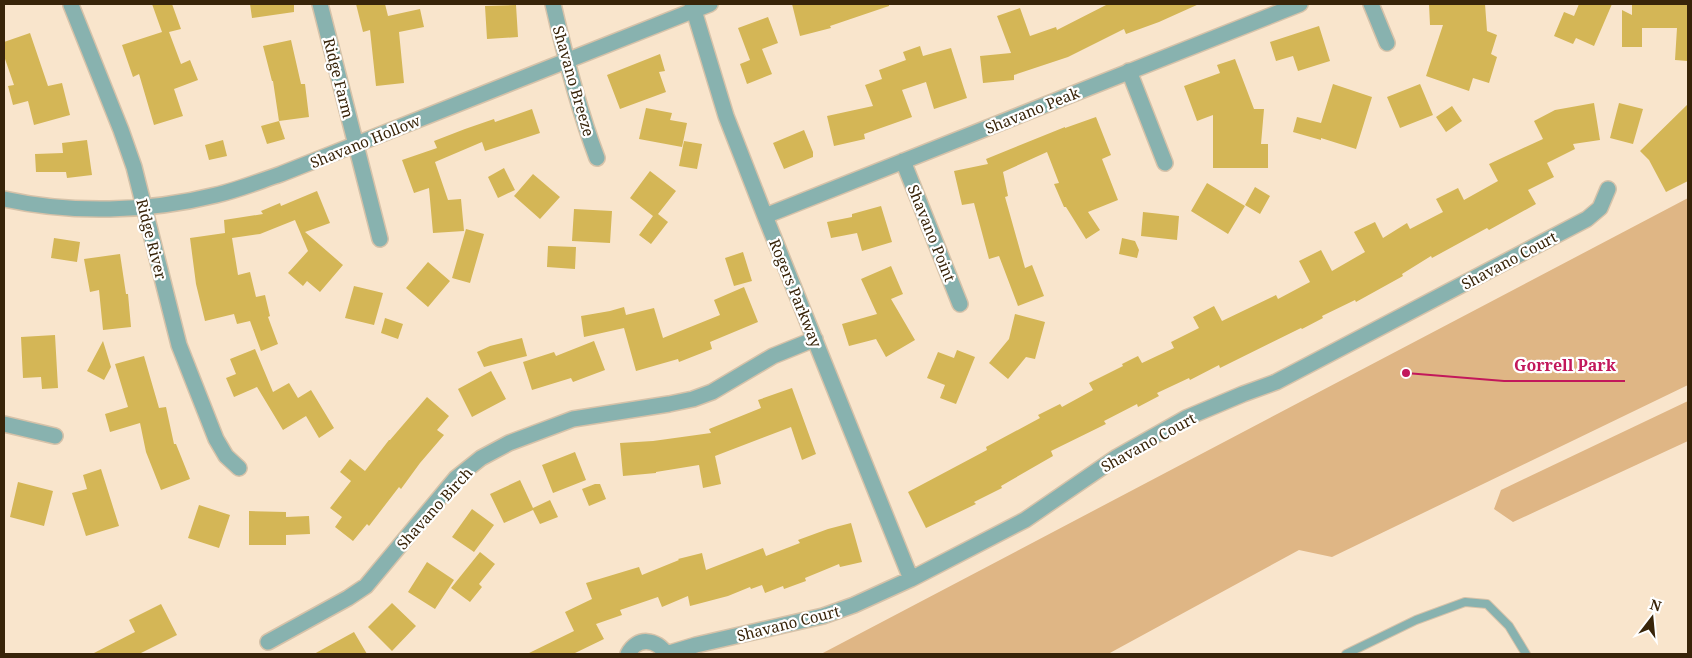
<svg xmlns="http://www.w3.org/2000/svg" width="1692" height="658" font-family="'Noto Serif',serif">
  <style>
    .green { fill: #dfb685 }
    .building { fill: #d4b656 }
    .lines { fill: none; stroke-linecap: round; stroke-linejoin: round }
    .lane-casing { stroke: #d6c2a9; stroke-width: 10 }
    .street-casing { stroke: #d6c2a9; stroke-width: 18 }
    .lane { stroke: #88b2af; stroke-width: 8 }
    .street { stroke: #88b2af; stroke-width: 15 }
    .labels { text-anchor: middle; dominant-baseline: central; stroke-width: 4.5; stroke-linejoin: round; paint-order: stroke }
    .street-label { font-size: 15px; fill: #382409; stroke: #fff }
    .leader { fill: none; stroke: #c2185b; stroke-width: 2 }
    .callout-dot { fill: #c2185b; stroke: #fff; stroke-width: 2 }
    .callout-label { font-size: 16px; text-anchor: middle; font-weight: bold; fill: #c2185b; stroke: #fff; stroke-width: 4.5; stroke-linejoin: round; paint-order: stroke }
  </style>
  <rect width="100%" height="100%" fill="#f9e5cc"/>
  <!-- green -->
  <path class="green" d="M1688,198v187l-356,172 -33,-7 -191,104h-287z
    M1688,401v40l-175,81 -19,-13 7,-19z"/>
  <!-- building -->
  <path class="building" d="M152,4h20l9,25 -12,3 12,32 9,-4 8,20 -24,9 9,27 -29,9 -15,-51 -6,3 -11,-32 40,-13z
    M250,4h44v8l-42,6z
    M356,4h29l3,12 32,-7 4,18 -25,5 5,51 -28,3 -6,-56 -7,2z
    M792,4h97v2l-59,20 1,2 -31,8z
    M1108,4h91l-40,18 -33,12 -2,-5 -56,28 -54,18v5l-31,3 -3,-27 31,-3 -14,-37 23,-8 10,28 26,-9 1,3z
    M1429,4h56l2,27 10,4 -6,19 6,3 -8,26 -16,-5 -4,13 -43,-15 17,-51h-13z
    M1579,4h33l-18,42 -18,-8 -3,6 -19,-8 10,-24 10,4z
    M1632,4h56v57l-13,-1 2,-32h-35v19h-20v-37l10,5z
    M516,5l2,32 -31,2 -2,-33z
    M768,17l10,26 -16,6 10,25 -25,10 -7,-20 10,-4 -12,-32z
    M1319,26l11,35 -32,10 -5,-15 -17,5 -6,-19z
    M30,33l18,53 14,-3 8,32 -36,10 -6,-24 -15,4 -5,-19 6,-1 -10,-29v-14z
    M291,40l10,44h4l4,33 -30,4 6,18 -18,5 -6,-18 18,-5 -6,-40h-1l-9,-35z
    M920,46l3,10 28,-8 16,50 -33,11 -8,-27 -24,8 10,27 -48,17 1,5 -31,7 -7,-30 46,-10 -8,-21 17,-6 -3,-9 27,-10 -3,-8z
    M660,54l5,17 -6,1 7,20 -46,17 -13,-34z
    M1235,59l19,50h10l-3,35h7v24h-55v-53l-16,6 -13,-35 36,-13 -3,-8z
    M1333,84l39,13 -16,52 -35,-11v2l-28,-8 4,-15 24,6z
    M1420,84l13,31 -33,13 -13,-31z
    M1594,103l6,37 -27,4 2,5 -28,14 7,14 -26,13 8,14 -47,26 -2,-2 -55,30 -1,-2 -29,18 1,2 -47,26 -1,-2 -33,16 1,2 -21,11 -1,-1 -81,40 -1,-3 -29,15 -1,-2 -32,15 2,3 -21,11 -1,-3 -33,17 2,3 -55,27 2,5 -52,30 1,2 -28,14 2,2 -50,24 -18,-36 79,-42 -1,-3 54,-29 -2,-3 22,-11 2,3 31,-17 -4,-7 34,-17 -1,-2 16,-8 4,7 32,-15 -3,-6 28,-14 -6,-11 21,-11 8,15 54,-26 2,4 32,-17 -11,-21 22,-11 11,21 33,-19 -11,-20 21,-10 8,16 24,-15 3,6 33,-17 -7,-13 22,-11 6,12 34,-19 -9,-17 54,-25 -9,-18 21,-11z
    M1619,103l24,6 -10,35 -23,-6z
    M1688,104v77l-22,11 -17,-32 -9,-9z
    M1452,106l10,15 -16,11 -10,-15z
    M646,108l26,5 -2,7 17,3 -5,24 -43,-8z
    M532,109l8,24 -55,18 -3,-9 -47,20 13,38 13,-1 3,32 -31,2 -4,-45 -15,5 -12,-33 35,-12 -3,-7 31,-12 29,-10 1,3z
    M1096,117l15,38 -9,4 16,41 -30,12 12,18 -14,9 -20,-32h-2l-10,-23 5,-1 -12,-31 -44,20 5,24 -3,1 20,71 7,-3 12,31 -26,10 -19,-50 -10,3 -15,-56 -12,2 -8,-34 34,-7 -2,-5 79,-32v1z
    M804,130l9,22v5l-29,12 -11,-26z
    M87,140l5,35 -25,3 -1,-6h-30l-1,-18 28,-1 -1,-10z
    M223,140l4,16 -18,4 -4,-15z
    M684,141l18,3 -5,25 -18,-3z
    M504,168l11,22 -17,8 -10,-21z
    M650,171l26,20 -18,23 10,8 -17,22 -12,-9 14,-19 -23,-18z
    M533,174l27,23 -20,22 -26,-23z
    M1207,183l38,23 -17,28 -37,-23z
    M1255,187l15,9 -10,18 -15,-9z
    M317,191l13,32 -25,9 38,33 -23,27 -13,-11 -4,5 -15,-13 20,-22 -13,-31 -35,14 -28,4 6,37 12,-3 6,25 9,-2 5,21 -2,1 10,27 -17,7 -11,-30 -13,3 -3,-10 -29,7 -9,-37 -6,-46 35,-5 -1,-13 39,-6 -2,-3 19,-8 1,3z
    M881,206l11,36 -30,9 -5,-18 -26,5 -4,-16 25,-5v-3z
    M574,209l38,2 -2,32 -38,-2z
    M1143,212l36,4 -2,24 -36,-4z
    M466,229l18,5 -14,49 -18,-5z
    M54,238l26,4 -3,20 -26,-4z
    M1122,238l13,3 4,9 -2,8 -18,-4z
    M548,246l28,1 -1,22 -28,-2z
    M743,252l9,29 -18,5 -9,-28z
    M120,254l6,40h2l3,33 -28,3 -4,-40 -9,2 -6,-33z
    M428,262l22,19 -22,26 -22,-19z
    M891,266l12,28 -12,5 24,41 -29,17 -10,-18 -27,7 -7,-22 35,-10 -16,-35z
    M354,286l29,7 -9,32 -29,-7z
    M744,287l14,35 -48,20 2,7 -33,13 -1,-3 -42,12 -12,-43 -40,9 -3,-21 29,-5 14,-4 2,8 28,-7 9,30 57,-23 -6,-15z
    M1015,314l30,8 -10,37 -9,-2 -18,22 -19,-16 20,-24z
    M385,318l18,6 -5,15 -17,-6z
    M55,335l3,53 -16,1 -1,-12 -18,1 -2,-41z
    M522,338l5,18 -43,11 -7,-15 13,-6z
    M103,341l8,26 -7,13 -17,-9z
    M594,341l11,29 -32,12 -2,-4 -39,12 -9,-28 31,-10 2,4z
    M255,349l18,43 16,-9 9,15 13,-8 23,38 -15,10 -13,-22 -23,14 -26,-43 -23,10 -8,-19 10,-4 -6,-15z
    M957,350l18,7 -19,47 -16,-6 5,-13 -18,-7 11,-26 16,6z
    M144,356l15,52 7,-1 8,37h2l14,35 -29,11 -15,-38 -6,-29 -30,9 -5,-18 23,-7 -13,-43z
    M491,371l15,28 -34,18 -14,-28z
    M792,388l24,66 -14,6 -11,-33 -76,29 6,28 -18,4 -4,-23 -43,7v1l-33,3 -3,-33 33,-2 58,-8 -2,-4 52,-21 -3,-8z
    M427,397l22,19 -12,14 7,5 -24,28 -19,26 -2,-2 -30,39 -2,-2 -14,17 -18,-14 7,-10 -12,-9 21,-27 -11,-9 10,-13 15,12 24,-31h1z
    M575,452l11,28 -33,13 -11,-28z
    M101,469l18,57 -33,10 -14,-43 15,-4 -4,-14z
    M520,480l13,28 17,-8 8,17 -18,7 -7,-14 -29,13 -14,-29z
    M18,482l35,9 -9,35 -34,-9z
    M595,484h5l6,15 -17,7 -7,-17z
    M199,505l31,10 -11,33 -31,-10z
    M472,509l22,16 -20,27 -22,-15z
    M249,511l37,1v5l23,-1 1,18 -24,1v10h-37z
    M851,523l11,39 -22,5 -1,-3 -34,14 1,3 -22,8 -1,-3 -18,7 -3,-8 -11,4 -1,-2 -22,9 -38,10 -2,-10 -26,11 -4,-10 -38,13 2,5 -26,9 8,15 -31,15h-46l47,-23 -9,-19 27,-13 -6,-16 53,-16 3,8 37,-15 -1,-1 24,-6 4,17 57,-22 3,8 34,-13 -2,-3 30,-11z
    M480,552l15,12 -16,20 3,3 -12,15 -19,-14z
    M427,562l27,18 -19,29 -27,-17z
    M392,603l24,23 -24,25 -24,-24z
    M161,604l16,31 -38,19h-47l43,-22 -6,-12z
    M354,632l13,22h-53z"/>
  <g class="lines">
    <!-- lane casing -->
    <g class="lane-casing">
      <path id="lane" d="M1346,654l70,-34 49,-18 22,2 22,22 17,28"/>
    </g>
    <!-- street casing -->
    <g class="street-casing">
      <path id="street" d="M320,4l60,235
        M553,4c12,52 25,104 44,154
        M692,4l34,112 39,100 146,363
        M1371,4l16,39
        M71,5l50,125 13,37 45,178 37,94 10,17 13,12
        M1129,71l36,92
        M903,161l57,143
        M4,199c68,15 144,13 212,-4 22,-5 44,-14 65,-21l429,-170
        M765,216l535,-212
        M4,424l51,12
        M268,642l80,-44 18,-12 90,-108 25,-20 28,-15 64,-24 96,-15 24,-5 19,-7 61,-36 42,-17
        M628,654c9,-18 29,-15 38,0
        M666,654l30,-9 127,-29 31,-11 57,-26 114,-59 92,-63 69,-39 57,-24 33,-12 311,-163 13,-11 8,-19"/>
    </g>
    <!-- lane -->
    <use href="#lane" class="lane"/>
    <!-- street -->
    <use href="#street" class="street"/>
  </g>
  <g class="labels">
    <!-- street labels -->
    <g class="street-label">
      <text transform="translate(339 78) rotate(76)">Ridge Farm</text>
      <text transform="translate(574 81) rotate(74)">Shavano Breeze</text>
      <text transform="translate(1032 110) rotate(-22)">Shavano Peak</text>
      <text transform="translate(365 141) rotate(-22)">Shavano Hollow</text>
      <text transform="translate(932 233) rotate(68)">Shavano Point</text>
      <text transform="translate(152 239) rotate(76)">Ridge River</text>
      <text transform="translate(1509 260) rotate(-28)">Shavano Court</text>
      <text transform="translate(796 293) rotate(68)">Rogers Parkway</text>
      <text transform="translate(1148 442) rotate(-29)">Shavano Court</text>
      <text transform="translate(434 508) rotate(-48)">Shavano Birch</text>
      <text transform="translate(788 623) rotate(-14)">Shavano Court</text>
    </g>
  </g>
  <!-- callouts -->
  <path class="leader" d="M1406 373L1504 381H1625"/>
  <circle class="callout-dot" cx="1406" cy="373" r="5"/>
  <g class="callout-label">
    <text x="1565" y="371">Gorrell Park</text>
  </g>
  <!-- border -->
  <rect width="1692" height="658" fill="none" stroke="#382409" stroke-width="10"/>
  <!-- north arrow -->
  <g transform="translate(1652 618) rotate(16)" stroke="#ffffff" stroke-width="4" paint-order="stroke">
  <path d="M0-4L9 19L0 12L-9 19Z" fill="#382409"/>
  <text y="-8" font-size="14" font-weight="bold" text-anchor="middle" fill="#382409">N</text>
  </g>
</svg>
